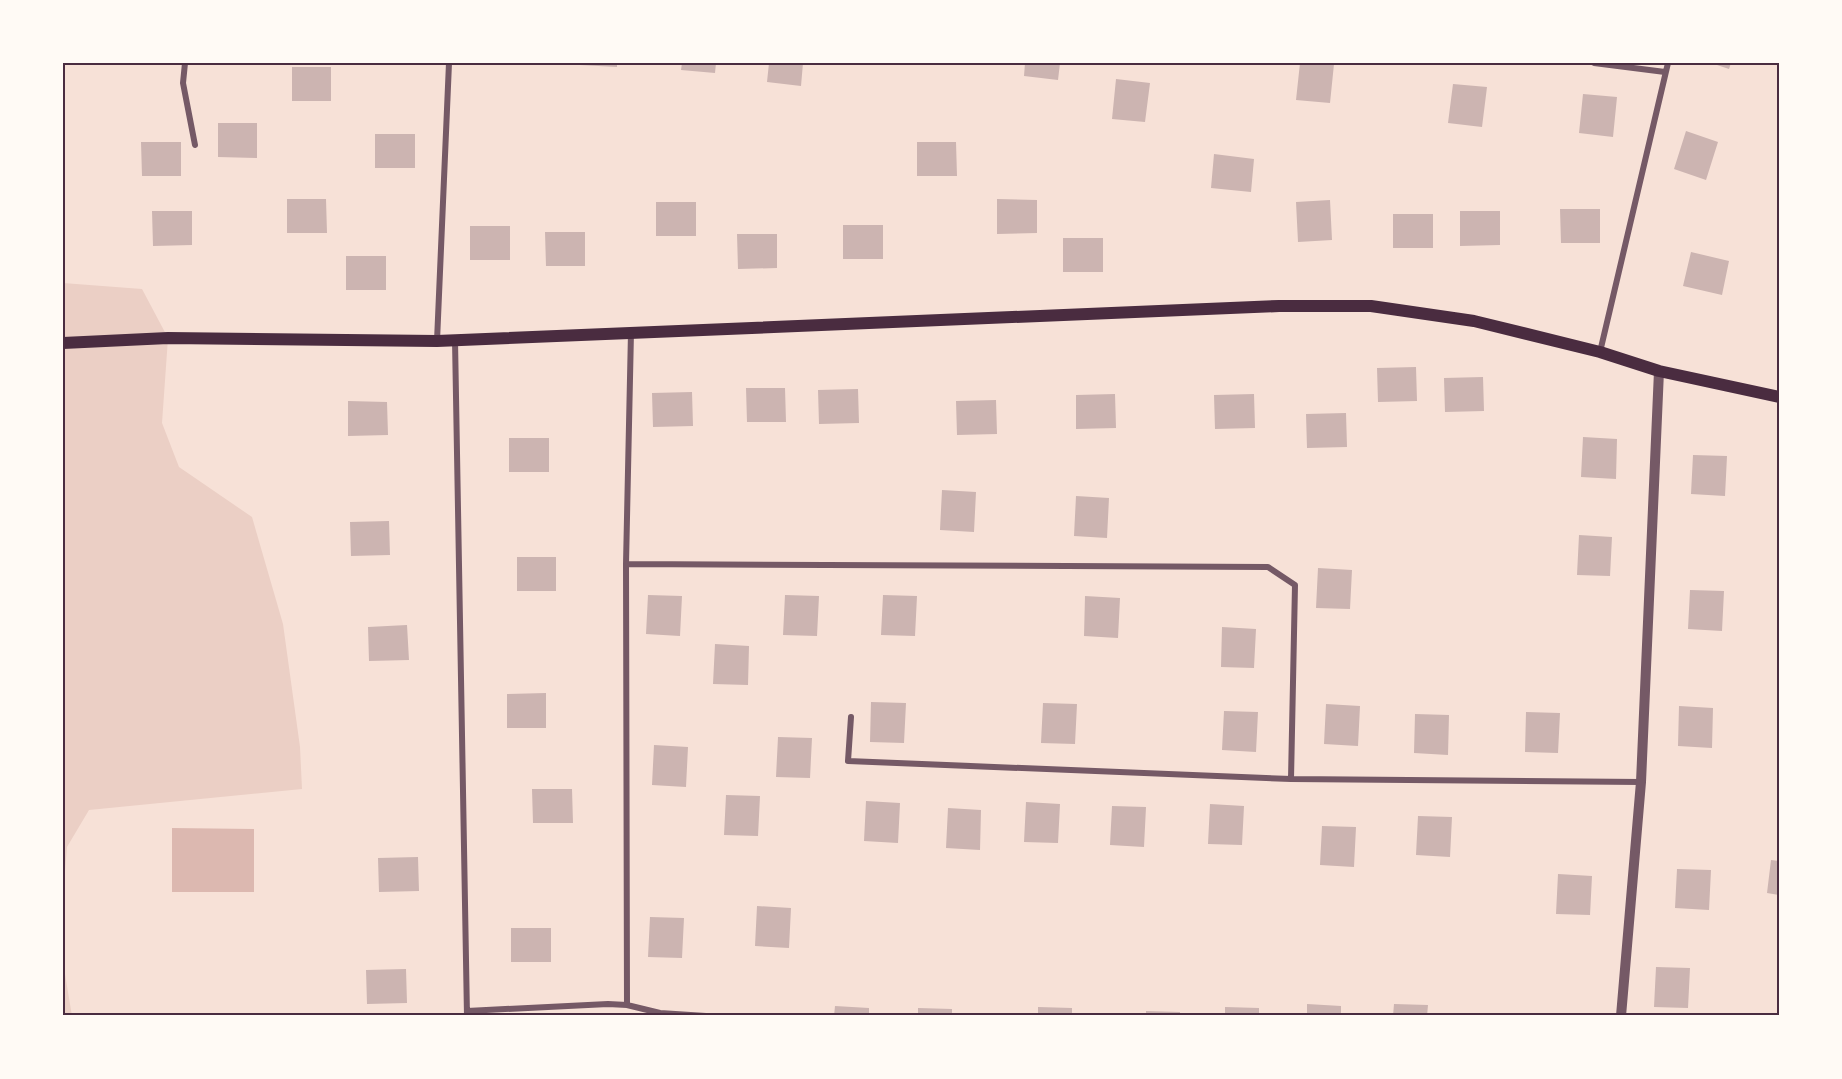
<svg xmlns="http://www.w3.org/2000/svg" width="1842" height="1079" font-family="Inter,sans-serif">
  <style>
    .green { fill: #ebcfc5 }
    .water { fill: #dcb8b0 }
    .building { fill: #ccb4b1 }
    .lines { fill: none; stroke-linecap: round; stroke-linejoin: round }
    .minor { stroke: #755966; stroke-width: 6 }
    .tertiary { stroke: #755966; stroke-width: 10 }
    .secondary { stroke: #4a2c40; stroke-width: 12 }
    .neatline { fill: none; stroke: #4a2c40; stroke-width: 2 }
  </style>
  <rect width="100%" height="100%" fill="#f7e1d7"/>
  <!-- green -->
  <path class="green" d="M63,283l79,6 26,49 -6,85 17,44 73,50 31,107 17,123 2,42 -213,21 -22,37 -4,48z
    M63,962l9,54h-9z"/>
  <!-- water -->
  <path class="water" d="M172,828l82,1v63h-82z"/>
  <!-- building -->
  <path class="building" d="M580,63h37v4l-37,-2z
    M682,63h34l-1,10 -34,-3z
    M769,63h34l-2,23 -34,-4z
    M1025,63h35l-2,17 -34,-4z
    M1300,63l34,1 -4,39 -34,-3z
    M1711,63h20l-2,6z
    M292,67h39v34h-39z
    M1116,79l34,4 -5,39 -33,-3z
    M1453,84l34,3 -5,40 -34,-4z
    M1583,94l34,3 -4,40 -34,-4z
    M218,123h39v35l-39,-1z
    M1686,131l32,11 -12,38 -32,-11z
    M375,134h40v34h-40z
    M141,142h40v34h-39z
    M917,142h39l1,34h-40z
    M1214,154l40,5 -3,33 -40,-4z
    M287,199h39l1,34h-40z
    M997,199l40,1v33l-40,1z
    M1330,200l2,40 -34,2 -2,-40z
    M656,202h40v34h-40z
    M1560,209h40v34h-39z
    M152,211h40v34l-39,1z
    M1460,211h40v34l-40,1z
    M1393,214h40v34h-40z
    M843,225h40v34h-40z
    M470,226h40v34h-40z
    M545,232h40v34h-39z
    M737,234h40v34l-39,1z
    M1063,238h40v34h-40z
    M1691,252l38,9 -7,34 -39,-9z
    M346,256h40v34h-40z
    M1416,367l1,34 -39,1 -1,-34z
    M1483,377l1,34 -39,1 -1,-34z
    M746,388h39l1,34h-39z
    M858,389l1,34 -40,1 -1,-34z
    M692,392l1,34 -40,1 -1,-34z
    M1115,394l1,34 -40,1v-34z
    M1254,394l1,34 -40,1 -1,-34z
    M996,400l1,34 -40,1 -1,-34z
    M348,401l39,1 1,33 -40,1z
    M1346,413l1,34 -40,1 -1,-34z
    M1583,437l34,2 -1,40 -35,-2z
    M509,438h40v34h-40z
    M1693,455l34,1 -2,40 -34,-2z
    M942,490l34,2 -2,40 -34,-2z
    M1076,496l33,2 -2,40 -33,-2z
    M389,521l1,34 -39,1 -1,-34z
    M1579,535l33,2 -2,39 -33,-1z
    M517,557h39v34h-39z
    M1318,568l34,2 -2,39 -34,-1z
    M1690,590l34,1 -2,40 -34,-2z
    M648,595l34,1 -2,40 -34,-2z
    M785,595l34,1 -2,40 -34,-1z
    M883,595l34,1 -2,40 -34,-1z
    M1085,596l35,2 -2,40 -34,-2z
    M407,625l2,35 -40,1 -1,-34z
    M1222,627l34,2 -2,39 -33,-1z
    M715,644l34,2 -1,39 -35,-1z
    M546,693v35h-39v-34z
    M871,702l35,1 -2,40 -34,-1z
    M1043,703l34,1 -2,40 -34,-1z
    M1326,704l34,2 -2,40 -34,-2z
    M1679,706l34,2 -1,40 -34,-2z
    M1224,711l34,1 -2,40 -34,-2z
    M1526,712l34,1 -2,40 -33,-1z
    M1415,714l34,1 -1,40 -34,-2z
    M778,737l34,1 -2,40 -34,-1z
    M654,745l34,2 -2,40 -34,-2z
    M532,789h40l1,34h-40z
    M726,795l34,1 -2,40 -34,-1z
    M866,801l34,2 -2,40 -34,-2z
    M1026,802l34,2 -2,39 -34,-1z
    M1210,804l34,2 -2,39 -34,-1z
    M1112,806l34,1 -2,40 -34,-2z
    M948,808l33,2 -1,40 -34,-2z
    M1418,816l34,1 -2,40 -34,-2z
    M1322,826l34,1 -2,40 -34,-2z
    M418,857l1,34 -40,1 -1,-34z
    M1771,860l8,1v34l-12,-2z
    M1677,869l34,1 -2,40 -34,-2z
    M1558,874l34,2 -2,39 -34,-1z
    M757,906l34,2 -2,40 -34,-2z
    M650,917l34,1 -2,40 -34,-1z
    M511,928h40v34h-40z
    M1656,967l34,1 -2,40 -34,-1z
    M406,969l1,34 -40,1 -1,-34z
    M1307,1004l34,2v10h-34z
    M1394,1004l34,1 -1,11h-34z
    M835,1006l34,2v8h-35z
    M1038,1007l34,1v8h-34z
    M1225,1007l34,1v8h-34z
    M918,1008l34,1v7h-34z
    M1146,1011l34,1v4h-34z
    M1483,1013l27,1v2h-27z
    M1554,1013l15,1v2h-15z"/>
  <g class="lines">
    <!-- minor -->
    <path class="minor" d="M185,63l-2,20 12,62
      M1594,63l71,9
      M455,340l12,676
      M437,341l12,-278
      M1600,352l68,-289
      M626,564l642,3 27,18 -4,194
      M851,717l-3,44 443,18 350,3
      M627,1005l-1,-441 5,-232
      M467,1011l141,-7 19,1 33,8 46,3"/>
    <!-- tertiary -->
    <path class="tertiary" d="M1621,1016l20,-234 18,-411"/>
    <!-- secondary -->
    <path class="secondary" d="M63,343l105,-5 269,3 842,-35h92l103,15 126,31 59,19 120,26"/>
  </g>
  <!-- border -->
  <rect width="1842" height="1079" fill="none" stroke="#fffaf5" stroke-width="129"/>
  <rect x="64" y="64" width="1714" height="950" class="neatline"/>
</svg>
